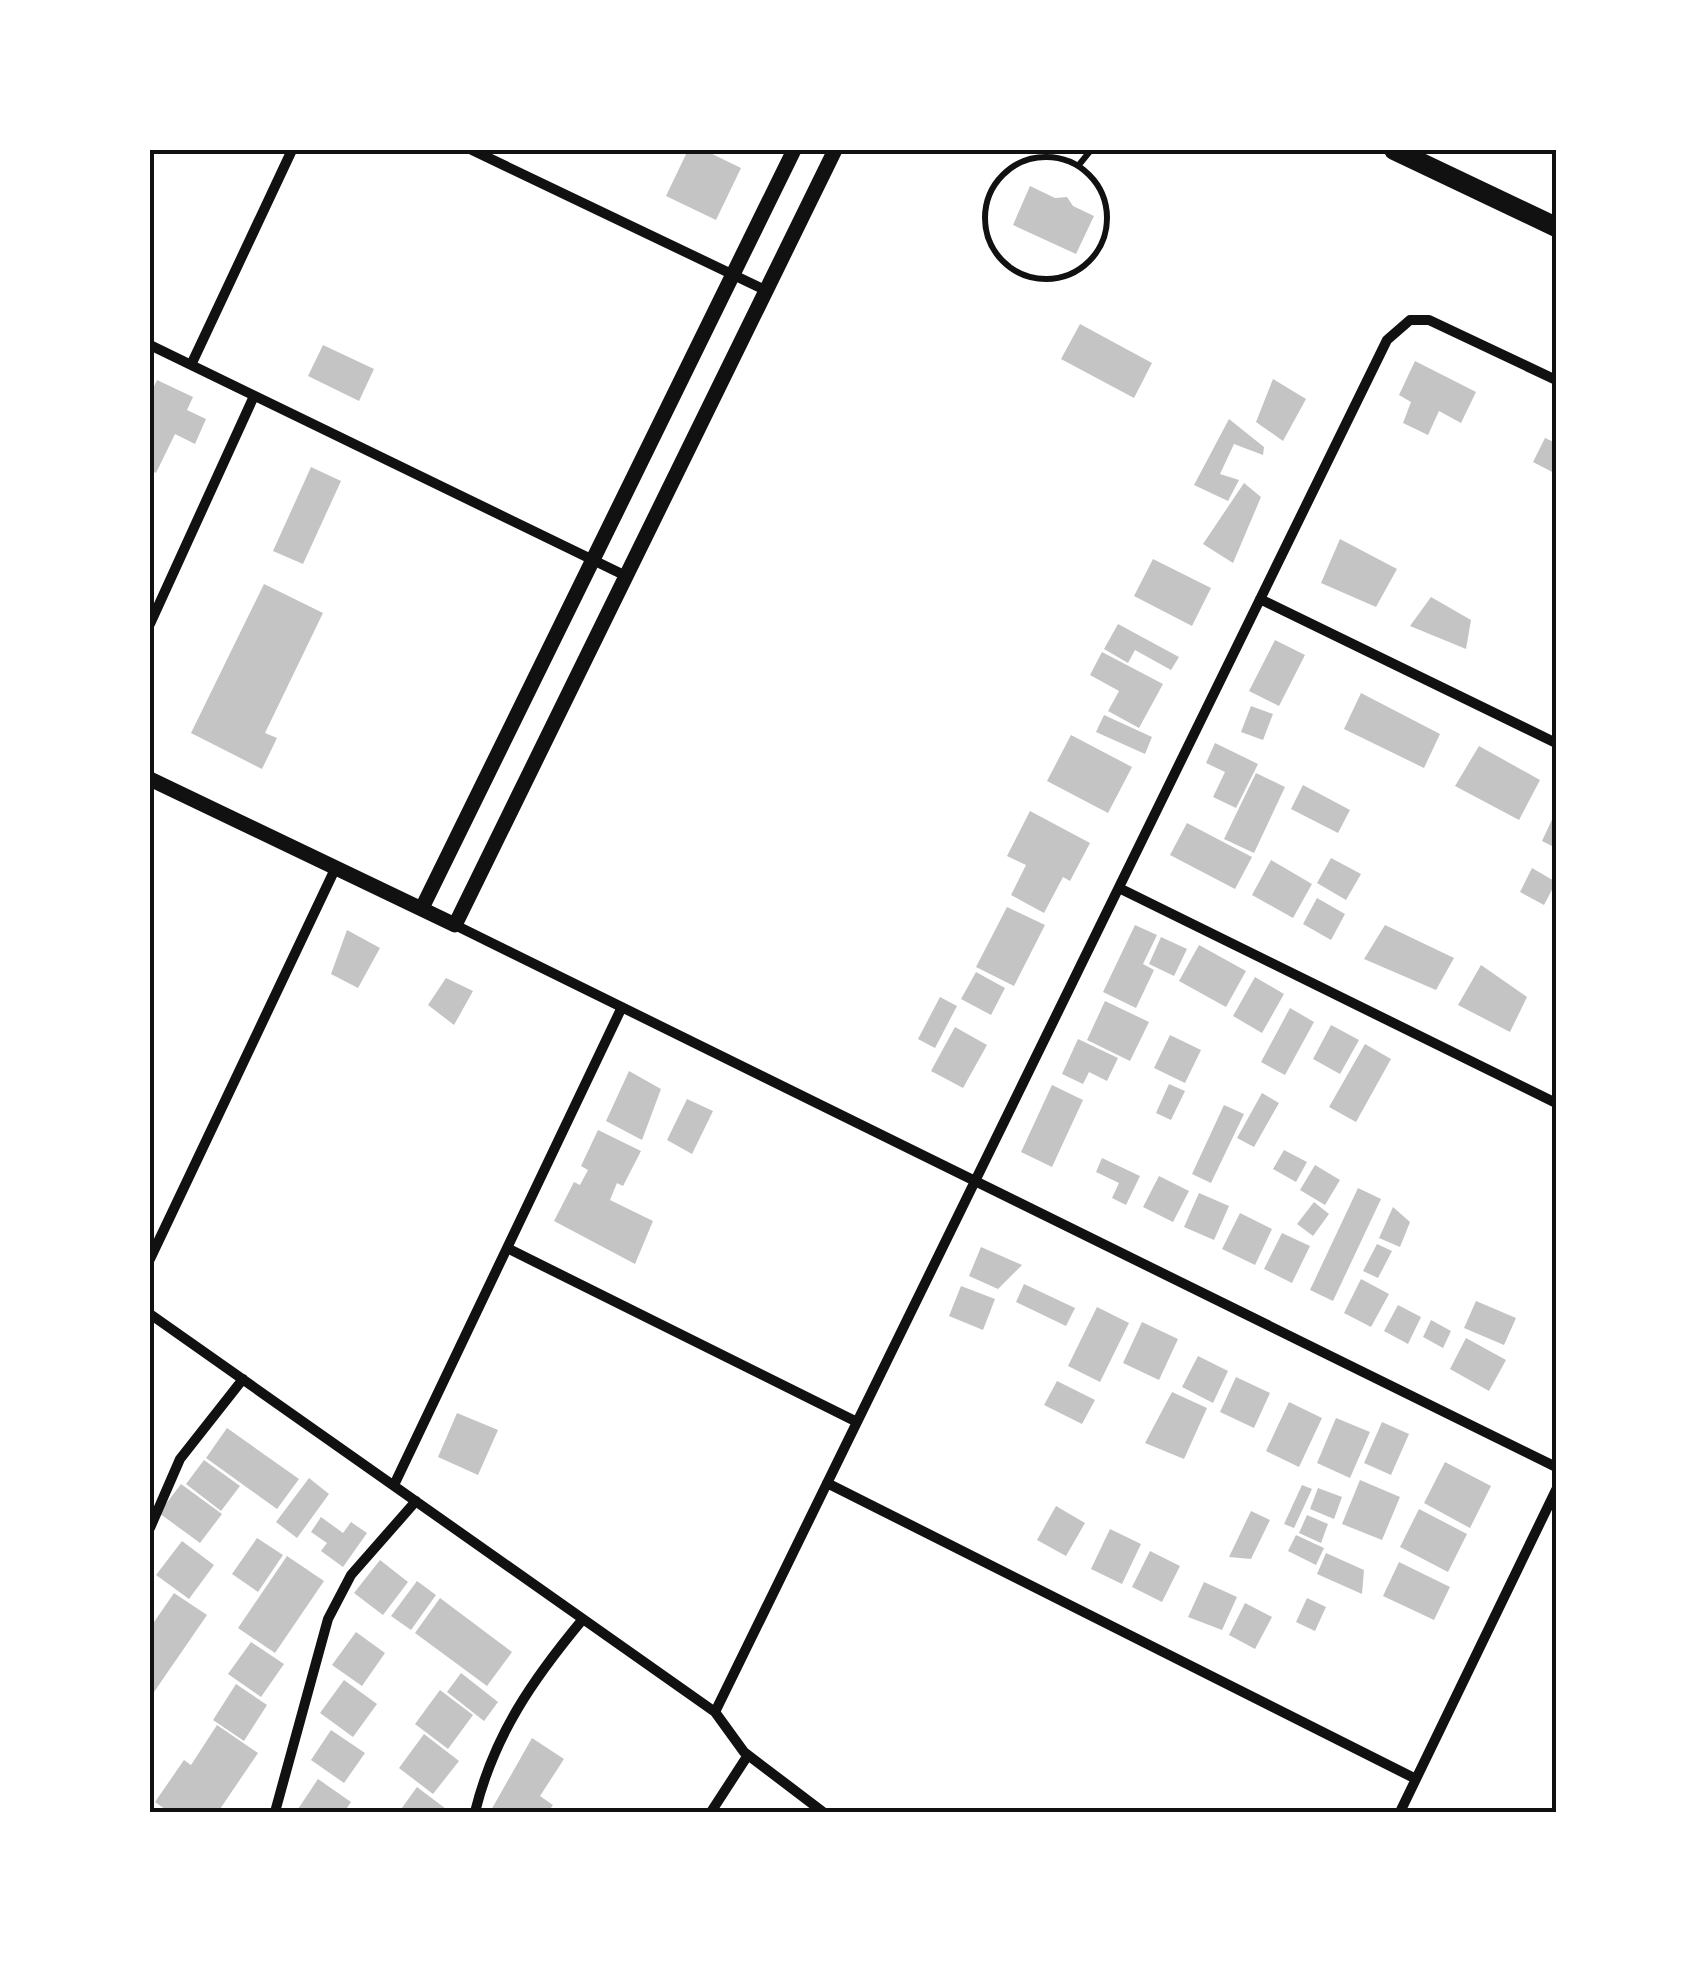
<svg xmlns="http://www.w3.org/2000/svg" width="1706" height="1962" font-family="'Source Sans 3',sans-serif">
  <style>
    .building { fill: #c4c4c4 }
    .lines { fill: none; stroke-linecap: round; stroke-linejoin: round }
    .service { stroke: #111; stroke-width: 6 }
    .minor { stroke: #111; stroke-width: 10 }
    .tertiary { stroke: #111; stroke-width: 15 }
    .primary { stroke: #111; stroke-width: 20 }
    .neatline { fill: none; stroke: #111; stroke-width: 4 }
  </style>
  <rect width="100%" height="100%" fill="#fff"/>
  <!-- building -->
  <path class="building" d="M688,150h16l37,18 -25,52 -50,-24z
    M1030,186l25,12 12,-1 6,9 21,10 -18,38 -63,-29z
    M1080,324l72,39 -18,35 -73,-39z
    M323,345l51,24 -15,32 -51,-25z
    M1415,361l61,31 -15,31 -22,-12 -11,24 -25,-12 8,-21 -12,-7z
    M1273,379l33,20 -23,42 -27,-19z
    M157,380l36,17 -6,13 19,9 -11,25 -20,-10 -19,39 -6,-3v-75z
    M1229,419l35,28 -1,8 -29,-11 -14,30 19,6 -11,21 -34,-16z
    M1545,438l11,5v31l-23,-12z
    M311,467l30,14 -38,83 -30,-13z
    M1244,483l17,14 -28,66 -30,-19z
    M1340,539l57,30 -21,38 -55,-24z
    M1153,559l58,29 -19,38 -58,-30z
    M264,584l59,29 -58,120 12,5 -15,31 -71,-36z
    M1431,597l40,23 -5,29 -56,-23z
    M1118,624l61,33 -8,13 -36,-20 -7,13 -24,-14z
    M1275,640l30,15 -26,51 -30,-15z
    M1102,652l61,32 -24,44 -31,-17 11,-20 -29,-16z
    M1361,693l79,41 -16,34 -80,-39z
    M1251,706l22,8 -10,26 -22,-8z
    M1104,715l48,22 -7,17 -49,-22z
    M1071,735l61,32 -24,46 -61,-32z
    M1215,743l43,21 -22,44 -23,-11 12,-25 -19,-9z
    M1479,746l61,34 -21,40 -64,-34z
    M1256,773l29,14 -31,66 -30,-14z
    M1303,785l47,25 -12,23 -47,-24z
    M1030,811l60,32 -20,38 -7,-4 -19,36 -33,-18 15,-30 -19,-9z
    M1556,811v37l-14,-7z
    M1187,823l65,34 -17,32 -65,-34z
    M1331,858l30,16 -15,26 -29,-17z
    M1271,860l41,24 -19,34 -41,-23z
    M1532,868l24,14 -12,23 -24,-13z
    M1317,898l28,16 -14,26 -28,-16z
    M1007,907l38,18 -31,61 -38,-19z
    M1135,925l22,10 -14,29 11,6 -18,38 -33,-16z
    M1385,925l69,33 -18,32 -72,-31z
    M347,930l33,18 -22,40 -27,-14z
    M1161,937l26,12 -13,27 -25,-12z
    M1199,945l47,26 -20,36 -47,-26z
    M1481,965l46,32 -17,35 -52,-27z
    M976,972l29,16 -14,27 -30,-16z
    M1255,977l29,17 -22,39 -29,-17z
    M446,978l27,13 -19,34 -26,-20z
    M940,997l17,9 -22,42 -17,-9z
    M1105,1001l44,21 -19,39 -43,-21z
    M1290,1008l24,14 -29,53 -24,-13z
    M1331,1025l28,15 -19,34 -27,-15z
    M955,1027l32,18 -24,43 -32,-17z
    M1170,1035l31,15 -16,33 -31,-15z
    M1078,1039l40,19 -11,23 -18,-9 -6,12 -21,-10z
    M1365,1044l26,15 -35,63 -27,-15z
    M629,1071l32,18 -19,51 -36,-19z
    M1169,1084l16,7 -14,29 -15,-7z
    M1052,1085l31,15 -31,67 -31,-15z
    M1262,1093l17,10 -25,44 -17,-9z
    M687,1099l26,12 -21,43 -25,-14z
    M1224,1105l20,9 -33,69 -19,-9z
    M598,1130l43,21 -18,35 -6,-3 -7,17 43,21 -18,43 -81,-43 20,-39 6,3 8,-15 -7,-4z
    M1284,1150l23,12 -11,20 -23,-13z
    M1102,1158l38,18 -14,29 -14,-7 7,-15 -23,-11z
    M1315,1165l25,15 -15,25 -25,-15z
    M1159,1176l30,15 -16,31 -30,-15z
    M1358,1188l23,11 -48,102 -23,-11z
    M1199,1193l30,13 -15,34 -30,-13z
    M1314,1202l15,12 -16,22 -16,-12z
    M1393,1207l17,15 -10,25 -21,-9z
    M1240,1213l32,16 -17,36 -33,-16z
    M1282,1233l28,13 -18,37 -28,-14z
    M1377,1244l15,7 -14,27 -15,-7z
    M981,1247l41,18 -24,24 -29,-13z
    M1361,1279l28,15 -18,33 -27,-14z
    M1024,1284l51,24 -9,18 -50,-24z
    M961,1286l34,13 -12,31 -34,-14z
    M1476,1301l40,17 -12,27 -40,-17z
    M1398,1305l23,12 -13,27 -24,-13z
    M1097,1307l32,16 -29,59 -32,-16z
    M1431,1320l20,11 -8,17 -20,-11z
    M1142,1322l36,17 -19,41 -36,-17z
    M1466,1338l40,22 -17,31 -39,-22z
    M1198,1356l30,15 -15,32 -31,-16z
    M1236,1377l34,16 -16,35 -34,-16z
    M1057,1381l38,19 -13,24 -38,-19z
    M1172,1392l35,16 -23,51 -39,-16z
    M1289,1402l33,16 -23,49 -33,-16z
    M457,1413l41,17 -20,45 -40,-18z
    M1336,1418l34,14 -20,46 -33,-15z
    M1382,1422l27,12 -18,41 -27,-12z
    M227,1428l72,51 -22,30 -71,-51z
    M204,1460l36,26 -19,25 -35,-27z
    M1445,1462l46,24 -21,42 -46,-25z
    M309,1478l20,16 -32,44 -21,-16z
    M1360,1480l40,17 -18,43 -40,-16z
    M181,1484l41,30 -22,29 -41,-30z
    M1302,1485l10,4 -18,39 -10,-4z
    M1318,1488l24,9 -8,22 -24,-10z
    M1056,1506l29,17 -19,33 -29,-16z
    M1419,1509l48,25 -19,38 -48,-25z
    M1251,1511l19,9 -19,39 -22,-2z
    M1307,1515l21,9 -7,19 -22,-10z
    M321,1517l22,16 8,-11 16,11 -24,34 -22,-16 6,-8 -16,-11z
    M1110,1529l31,15 -19,40 -31,-15z
    M1296,1535l28,13 -8,17 -28,-14z
    M257,1538l26,17 -25,37 -26,-18z
    M182,1541l32,24 -25,34 -33,-24z
    M1150,1551l30,15 -18,36 -30,-15z
    M1326,1553l38,17 -2,24 -45,-20z
    M287,1556l37,25 -49,72 -37,-25z
    M380,1560l28,22 -25,33 -29,-22z
    M1399,1562l51,25 -16,33 -51,-24z
    M417,1581l19,14 -25,35 -20,-14z
    M1204,1582l33,15 -15,33 -34,-13z
    M174,1593l33,22 -53,77 -4,-3v-61z
    M440,1598l72,54 -25,34 -72,-53z
    M1307,1598l19,9 -11,24 -19,-9z
    M1245,1603l27,14 -17,32 -26,-14z
    M356,1632l29,21 -23,33 -30,-21z
    M251,1642l33,22 -23,33 -33,-23z
    M461,1673l37,29 -14,19 -37,-29z
    M344,1680l33,24 -24,33 -33,-24z
    M236,1684l31,21 -23,36 -31,-21z
    M440,1690l33,25 -25,34 -33,-25z
    M217,1725l41,28 -40,59h-49l-14,-10 29,-42 7,5z
    M331,1730l34,23 -21,30 -33,-23z
    M424,1734l35,27 -26,33 -34,-26z
    M532,1738l32,21 -24,37 13,9 -5,7h-58z
    M318,1779l33,23 -7,10h-48z
    M417,1787l33,25h-51z"/>
  <g class="lines">
    <!-- service -->
    <path class="service" d="M985 218a61 61 0 1 1 122 0a61 61 0 1 1-122 0Z
      M1078,166l13,-16"/>
    <!-- minor -->
    <path class="minor" d="M472,150l293,140
      M150,345l476,231
      M191,365l101,-215
      M1260,599l296,144
      M150,624l104,-228
      M1119,888l437,215
      M455,925l1101,542
      M507,1248l350,174
      M150,1259l186,-392
      M150,1314l565,398 29,40 79,60
      M827,1483l589,296
      M394,1485l228,-478
      M150,1528l30,-69 63,-80
      M715,1712l672,-1372 23,-20h19l127,60
      M275,1812l53,-193 23,-44 65,-74
      M475,1812c19,-77 58,-133 108,-193
      M711,1812l37,-57
      M1400,1812l156,-322"/>
    <!-- tertiary -->
    <path class="tertiary" d="M150,779l305,146 380,-775
      M422,908l372,-758"/>
    <!-- primary -->
    <path class="primary" d="M1394,150l162,77"/>
  </g>
  <!-- border -->
  <rect width="1706" height="1962" fill="none" stroke="#ffffff" stroke-width="305"/>
  <rect x="152" y="152" width="1402" height="1658" class="neatline"/>
</svg>
